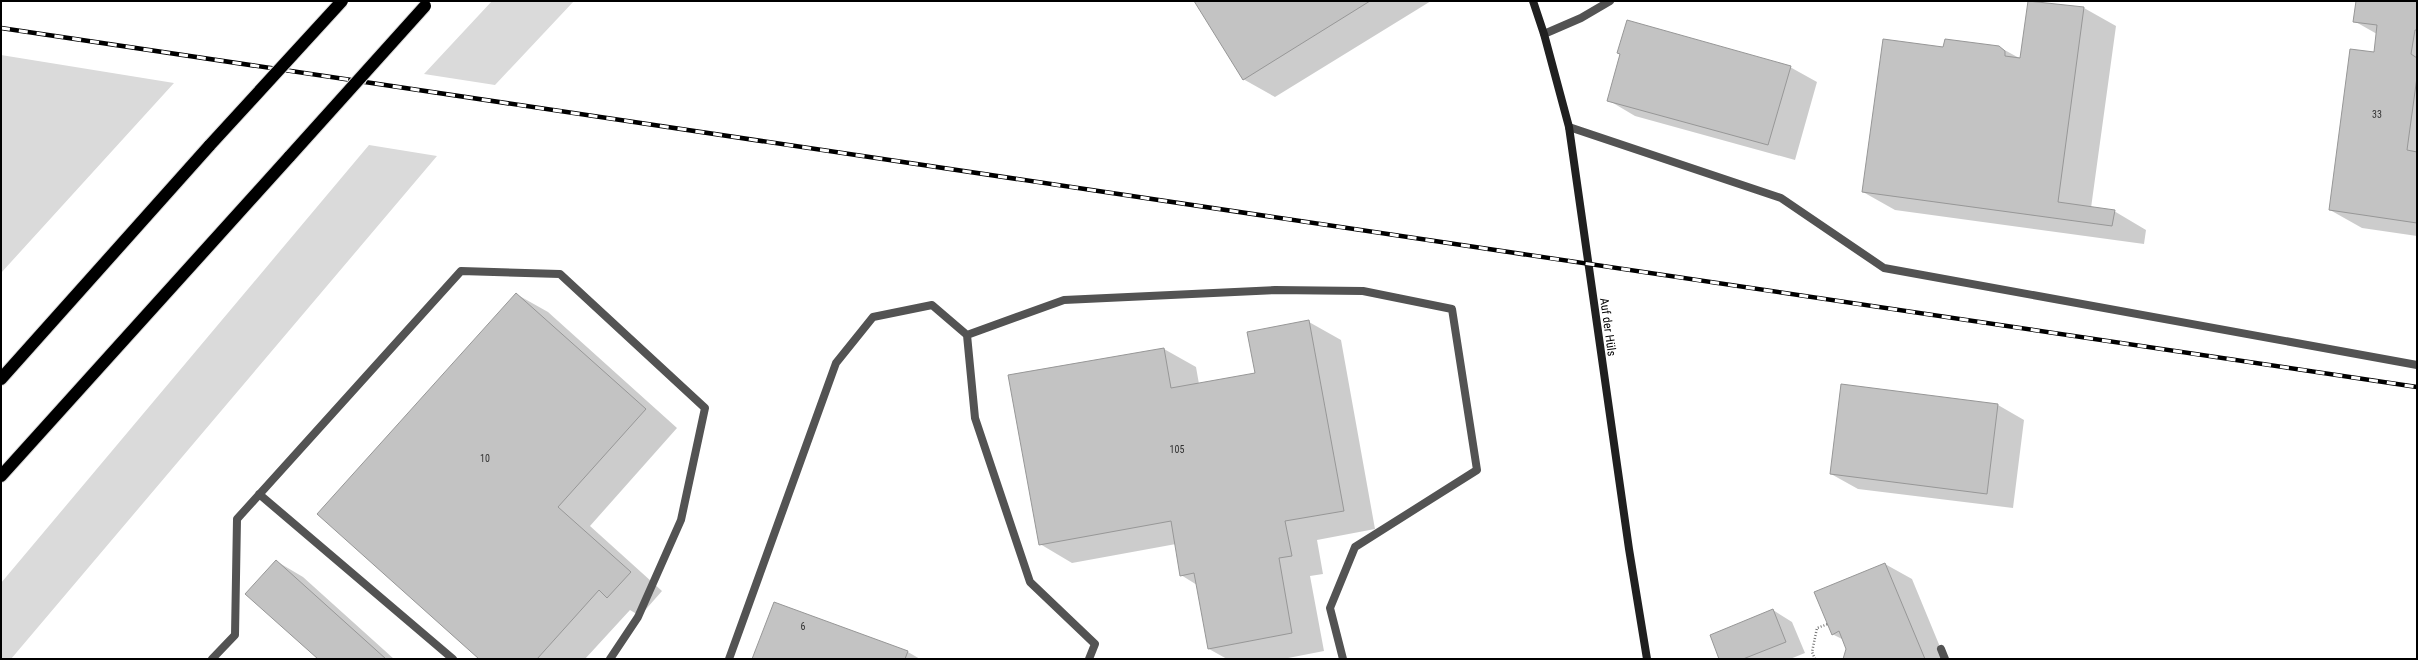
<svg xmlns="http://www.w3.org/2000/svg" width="2418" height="660" font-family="'Roboto Condensed',sans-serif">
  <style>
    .green { fill: #dadada }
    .shadow { fill: #0003 }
    .building { fill: #c3c3c3; stroke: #979797 }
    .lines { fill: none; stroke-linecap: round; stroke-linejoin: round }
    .highway-casing { stroke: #dbdbdb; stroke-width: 14 }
    .path { stroke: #757575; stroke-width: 2.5; stroke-dasharray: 1 2; stroke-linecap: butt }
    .lane { stroke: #535353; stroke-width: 8 }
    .secondary { stroke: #202020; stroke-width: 8 }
    .highway { stroke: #000; stroke-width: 12 }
    .rail-casing { stroke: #000; stroke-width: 4.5 }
    .rail { stroke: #fff; stroke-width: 3; stroke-dasharray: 9; stroke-linecap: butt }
    .highway-bridge-casing { stroke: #dbdbdb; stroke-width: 14; stroke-linecap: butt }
    .highway-bridge { stroke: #000; stroke-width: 12 }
    .labels { text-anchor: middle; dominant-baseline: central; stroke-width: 3; stroke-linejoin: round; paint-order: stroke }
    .number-label { font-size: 10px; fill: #313131 }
    .street-label { font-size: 12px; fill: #000; stroke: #fff }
  </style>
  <rect width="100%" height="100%" fill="#fff"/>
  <!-- green -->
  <path class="green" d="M492,1h82l-79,84 -71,-11z
    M1,55l173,28 -173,190z
    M369,145l68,11 -426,503h-10v-76z"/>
  <!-- shadow -->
  <path class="shadow" d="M1195,1h236l-156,96 -32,-18z
    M2029,1l55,7 32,18 -25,182 23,3 32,19 -2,14 -249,-34 -32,-18 81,-143 55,-2 22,12z
    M2357,1h60v235l-55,-8 -32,-18 45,-157 2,-19 -23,-13z
    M1621,54l169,13 27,15 -22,78 -160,-44 -27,-16z
    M516,294l32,18 129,116 -87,98 72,65 -22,25 -10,-6 -45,49h-104z
    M1309,322l32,18 34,189 -58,11 6,34 -13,2 14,75 -41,8h-56l-18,-10 -12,-64 -16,-10 -5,-31 -104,19 -32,-19 124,-195 32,18 3,17 57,-10z
    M1998,405l26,15 -11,88 -155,-19 -27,-15z
    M276,561l27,16 91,82h-75z
    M1885,564l27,15 33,80h-101l3,-11 -3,-8 -12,-6z
    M774,603l134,49 12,7h-167z
    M1773,610l19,12 13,31 -15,6h-70z"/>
  <!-- building -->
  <path class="building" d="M1194,1h176l-127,79z
    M2028,1l56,6 -26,195 57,8 -3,16 -250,-34 21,-153 60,8 2,-8 54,7 6,5v5l15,2z
    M2356,1h61v29h-2l-4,24 6,4v19l-10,73 10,2v71l-88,-13 21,-161 24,3 3,-27 -24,-3z
    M1627,20l164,46 -23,79 -161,-44 13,-47 -3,-1z
    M516,293l130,116 -88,98 73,65 -24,26 -8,-8 -62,69h-58l-162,-145z
    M1309,320l35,191 -59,10 7,35 -13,2 13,75 -84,16 -14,-76 -14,3 -9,-55 -132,24 -31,-170 156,-27 7,40 84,-15 -8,-41z
    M1841,384l157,20 -11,90 -157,-20z
    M276,560l110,99h-68l-73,-65z
    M1885,563l40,96h-82l3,-10 -7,-18 -7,4 -18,-43z
    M774,602l134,49 -3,8h-153z
    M1773,609l13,33 -43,17h-24l-9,-24z"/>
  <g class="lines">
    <!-- highway casing -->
    <g class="highway-casing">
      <path id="highway" d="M1,379l209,-234
        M1,476l289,-320"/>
    </g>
    <!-- path -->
    <path class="path" d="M1815,659l-3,-7 5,-24 11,-4"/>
    <!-- lane -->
    <path class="lane" d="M1544,34l37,-16 29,-17
      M1569,127l212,71 103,70 533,97
      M967,335l97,-35 211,-10 88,1 89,18 25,161 -122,77 -25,61 13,51
      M259,494l194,165
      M1941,649l4,10
      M212,659l23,-24 2,-116 224,-248 99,3 145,134 -24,112 -43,97 -28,42
      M729,659l107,-296 37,-46 59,-12 35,30 8,83 55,164 65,62 -6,15"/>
    <!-- secondary -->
    <path class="secondary" d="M1533,1l11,33 25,93 60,422 18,110"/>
    <!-- highway -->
    <use href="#highway" class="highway"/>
    <!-- rail casing -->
    <g class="rail-casing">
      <path id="rail" d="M1,28l2416,359"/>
    </g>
    <!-- rail -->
    <use href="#rail" class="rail"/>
    <!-- highway-bridge casing -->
    <g class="highway-bridge-casing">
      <path id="highway-bridge" d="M210,145l132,-144
        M290,156l135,-150"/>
    </g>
    <!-- highway-bridge -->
    <use href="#highway-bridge" class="highway-bridge"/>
  </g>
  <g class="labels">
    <!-- number labels -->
    <g class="number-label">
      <text x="2377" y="114">33</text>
      <text x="1177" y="449">105</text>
      <text x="485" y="458">10</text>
      <text x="803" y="626">6</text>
    </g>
    <!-- street labels -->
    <g class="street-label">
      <text transform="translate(1608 327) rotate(82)">Auf der Hüls</text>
    </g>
  </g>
  <!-- border -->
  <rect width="2418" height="660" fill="none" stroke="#000000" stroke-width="4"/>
</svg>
